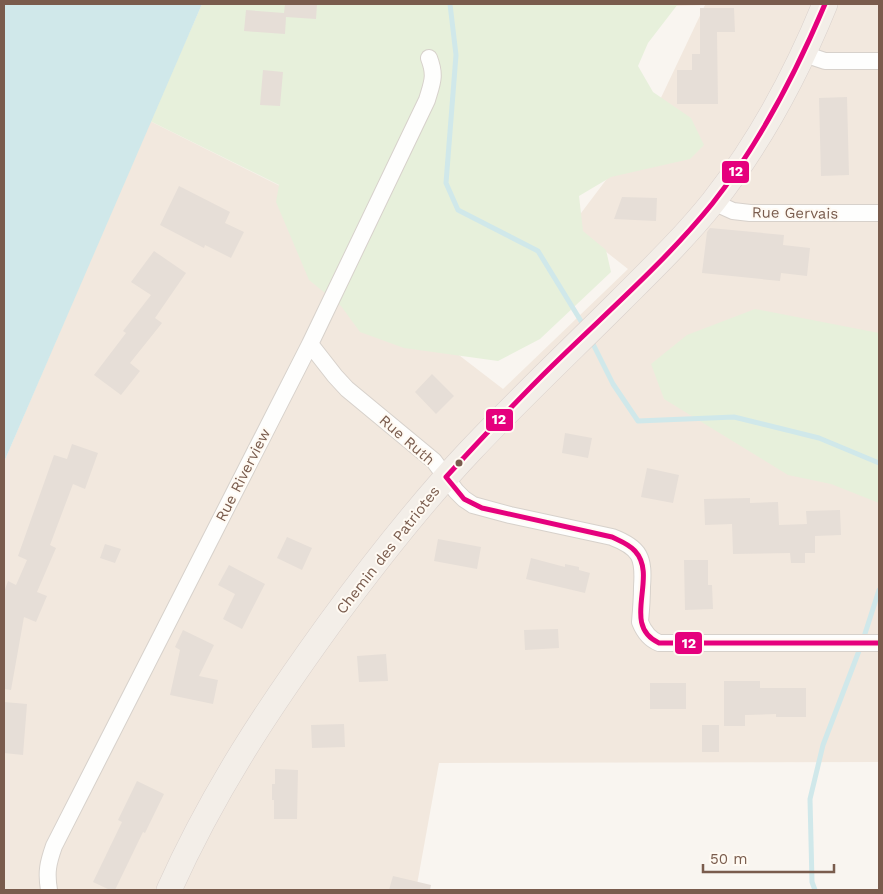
<svg xmlns="http://www.w3.org/2000/svg" width="883" height="894" font-family="'Work Sans',sans-serif">
  <style>
    .residential { fill: #f2e8de }
    .green { fill: #e7f0db }
    .water { fill: #d0e8ea }
    .lines { fill: none; stroke-linecap: round; stroke-linejoin: round }
    .stream { stroke: #d0e8ea; stroke-width: 5 }
    .building { fill: #e6ded7 }
    .minor-casing { stroke: #d7d1cb; stroke-width: 18 }
    .primary-casing { stroke: #dad1cc; stroke-width: 26 }
    .minor { stroke: #fefefd; stroke-width: 16 }
    .primary { stroke: #f3eee8; stroke-width: 25 }
    .bus-1-casing { stroke: #fffaf3; stroke-width: 9 }
    .bus-1 { stroke: #e5007d; stroke-width: 5 }
    .bus-dot { fill: #7a5c4d; stroke: #fffaf3; stroke-width: 2 }
    .labels { text-anchor: middle; dominant-baseline: central; stroke-width: 4; stroke-linejoin: round; paint-order: stroke }
    .street-label { font-size: 15px; fill: #7a5c4d; stroke: #fffaf3 }
    .line-badge { stroke: #fffaf3; stroke-width: 2 }
    .badge-label { font-size: 14px; text-anchor: middle; font-weight: bold; fill: #fff }
  </style>
  <rect width="100%" height="100%" fill="#f9f5f0"/>
  <!-- residential -->
  <path class="residential" d="M588,4h291v758l-440,1 -23,127h-412v-428l146,-341 216,108 -19,40 156,120 125,-120 -56,-44 77,-102 56,-118 -117,4z"/>
  <!-- green -->
  <path class="green" d="M202,4h476l-30,39 -10,23 15,26 38,26 13,27 -14,14 -79,18 -32,19 4,35 23,19 5,22 -71,67 -42,22 -94,-13 -44,-16 -19,-26 -32,-26 -33,-78 3,-17 -129,-64z
    M755,309l124,24v170l-48,-19 -43,-9 -124,-76 -13,-35 36,-29z"/>
  <!-- water -->
  <path class="water" d="M4,4h198l-198,458z"/>
  <g class="lines">
    <!-- stream -->
    <path class="stream" d="M450,4l6,51 -10,128 12,27 80,41 46,75
      M591,340l22,44 25,37 96,-4 85,21 60,25
      M815,890l-3,-8 -2,-83 13,-54 39,-102 17,-53"/>
  </g>
  <!-- building -->
  <path class="building" d="M285,4h32l-1,15 -30,-2 -1,17 -41,-3 2,-21 38,3z
    M700,8h34l1,24h-18l1,72h-41v-34h15v-16h8z
    M263,70l20,2 -3,34 -20,-1z
    M847,97l2,78 -28,1 -2,-78z
    M179,186l51,26 -5,11 19,9 -13,26 -26,-13 -1,3 -44,-23z
    M622,197l35,1 -1,23 -42,-2z
    M710,228l74,7 -1,10 27,3 -3,28 -26,-3 -1,8 -78,-8 5,-41z
    M154,251l32,22 -31,45 7,5 -32,40 10,8 -19,24 -27,-20 32,-42 -3,-2 28,-36 -20,-13z
    M432,374l22,22 -18,18 -21,-22z
    M565,433l27,5 -4,20 -26,-5z
    M72,444l26,9 -13,36 -12,-5 -23,61 6,3 -19,44 10,4 -11,26 -12,-5 -13,73 -7,-1v-97l4,-11 8,4 11,-25 -9,-4 36,-101 13,4z
    M647,468l32,7 -6,28 -32,-6z
    M750,498v5l28,-1 1,23 28,-1 -1,-13 34,-1 1,25 -26,1v17h-10v10h-14l-1,-10 -57,1 -1,-30 -27,1 -1,-26z
    M287,537l25,11 -10,22 -25,-12z
    M438,539l43,8 -4,22 -43,-8z
    M105,544l16,5 -6,14 -15,-5z
    M531,558l34,9v-3l14,3v3l11,3 -5,20 -59,-14z
    M684,560h24v25h4l1,24 -28,1z
    M229,565l36,19 -23,45 -19,-10 12,-25 -17,-9z
    M558,629l1,19 -34,2 -1,-20z
    M183,630l31,15 -15,31 19,4 -5,24 -43,-9 10,-45 -5,-3z
    M386,654l2,27 -29,1 -2,-26z
    M724,681h36v7h46v29h-30v-3l-31,1v11h-21z
    M650,683h36v26h-36z
    M4,702l23,2 -4,51 -19,-2z
    M344,724l1,23 -33,1 -1,-23z
    M702,725h17v27h-17z
    M275,769l23,1 -1,49h-23v-19h-2v-16h3z
    M137,781l27,13 -19,39 -2,-1 -28,58h-5l-17,-8 29,-60 -4,-2z
    M393,876l38,9 -1,5h-41z"/>
  <g class="lines">
    <!-- minor casing -->
    <g class="minor-casing">
      <path id="minor" d="M804,54l21,7h54
        M713,202l20,9 17,2h129
        M310,344l25,32 12,13 87,72 22,30 8,8 9,6 37,10 102,22c29,11 32,21 30,50 0,12 -1,24 -2,35 4,10 9,17 19,21h220
        M49,890c-3,-18 -1,-27 5,-44l256,-502 117,-244c5,-17 9,-24 2,-42"/>
    </g>
    <!-- primary casing -->
    <g class="primary-casing">
      <path id="primary" d="M169,890c44,-98 98,-180 161,-267 44,-60 90,-119 141,-173 49,-52 100,-100 150,-150 32,-32 64,-63 92,-98 47,-60 83,-127 112,-198"/>
    </g>
    <!-- minor -->
    <use href="#minor" class="minor"/>
    <!-- primary -->
    <use href="#primary" class="primary"/>
    <!-- bus-1 casing -->
    <g class="bus-1-casing">
      <path id="bus-1" d="M825,4c-30,71 -65,139 -113,200 -48,59 -105,108 -159,161 -37,36 -72,74 -107,112l18,22 18,9 130,29c8,4 17,7 23,14 24,26 -15,74 24,92h220"/>
    </g>
    <!-- bus-1 -->
    <use href="#bus-1" class="bus-1"/>
  </g>
  <!-- markers -->
  <circle class="bus-dot" cx="459" cy="463" r="4.5"/>
  <g class="labels">
    <!-- street labels -->
    <g class="street-label">
      <text transform="translate(795 213) rotate(1)">Rue Gervais</text>
      <text transform="translate(407 440) rotate(41)">Rue Ruth</text>
      <text transform="translate(243 475) rotate(-63)">Rue Riverview</text>
      <text transform="translate(388 550) rotate(-52)">Chemin des Patriotes</text>
    </g>
  </g>
  <g class="line-badge">
    <rect x="721" y="160" width="29" height="24" rx="5" fill="#e5007d"/>
    <rect x="485" y="408" width="29" height="24" rx="5" fill="#e5007d"/>
    <rect x="674" y="631" width="29" height="24" rx="5" fill="#e5007d"/>
  </g>
  <g class="badge-label">
    <text x="736" y="176">12</text>
    <text x="499" y="424">12</text>
    <text x="689" y="648">12</text>
  </g>
  <!-- border -->
  <rect width="883" height="894" fill="none" stroke="#7a5c4d" stroke-width="10"/>
  <!-- scale -->
  <path d="M703 864v8h131v-8" fill="none" stroke="#7a5c4d" stroke-width="2.5"/>
  <text x="710" y="864" font-size="15" fill="#7a5c4d" stroke="#fffaf3" stroke-width="4" paint-order="stroke">50 m</text>
</svg>
